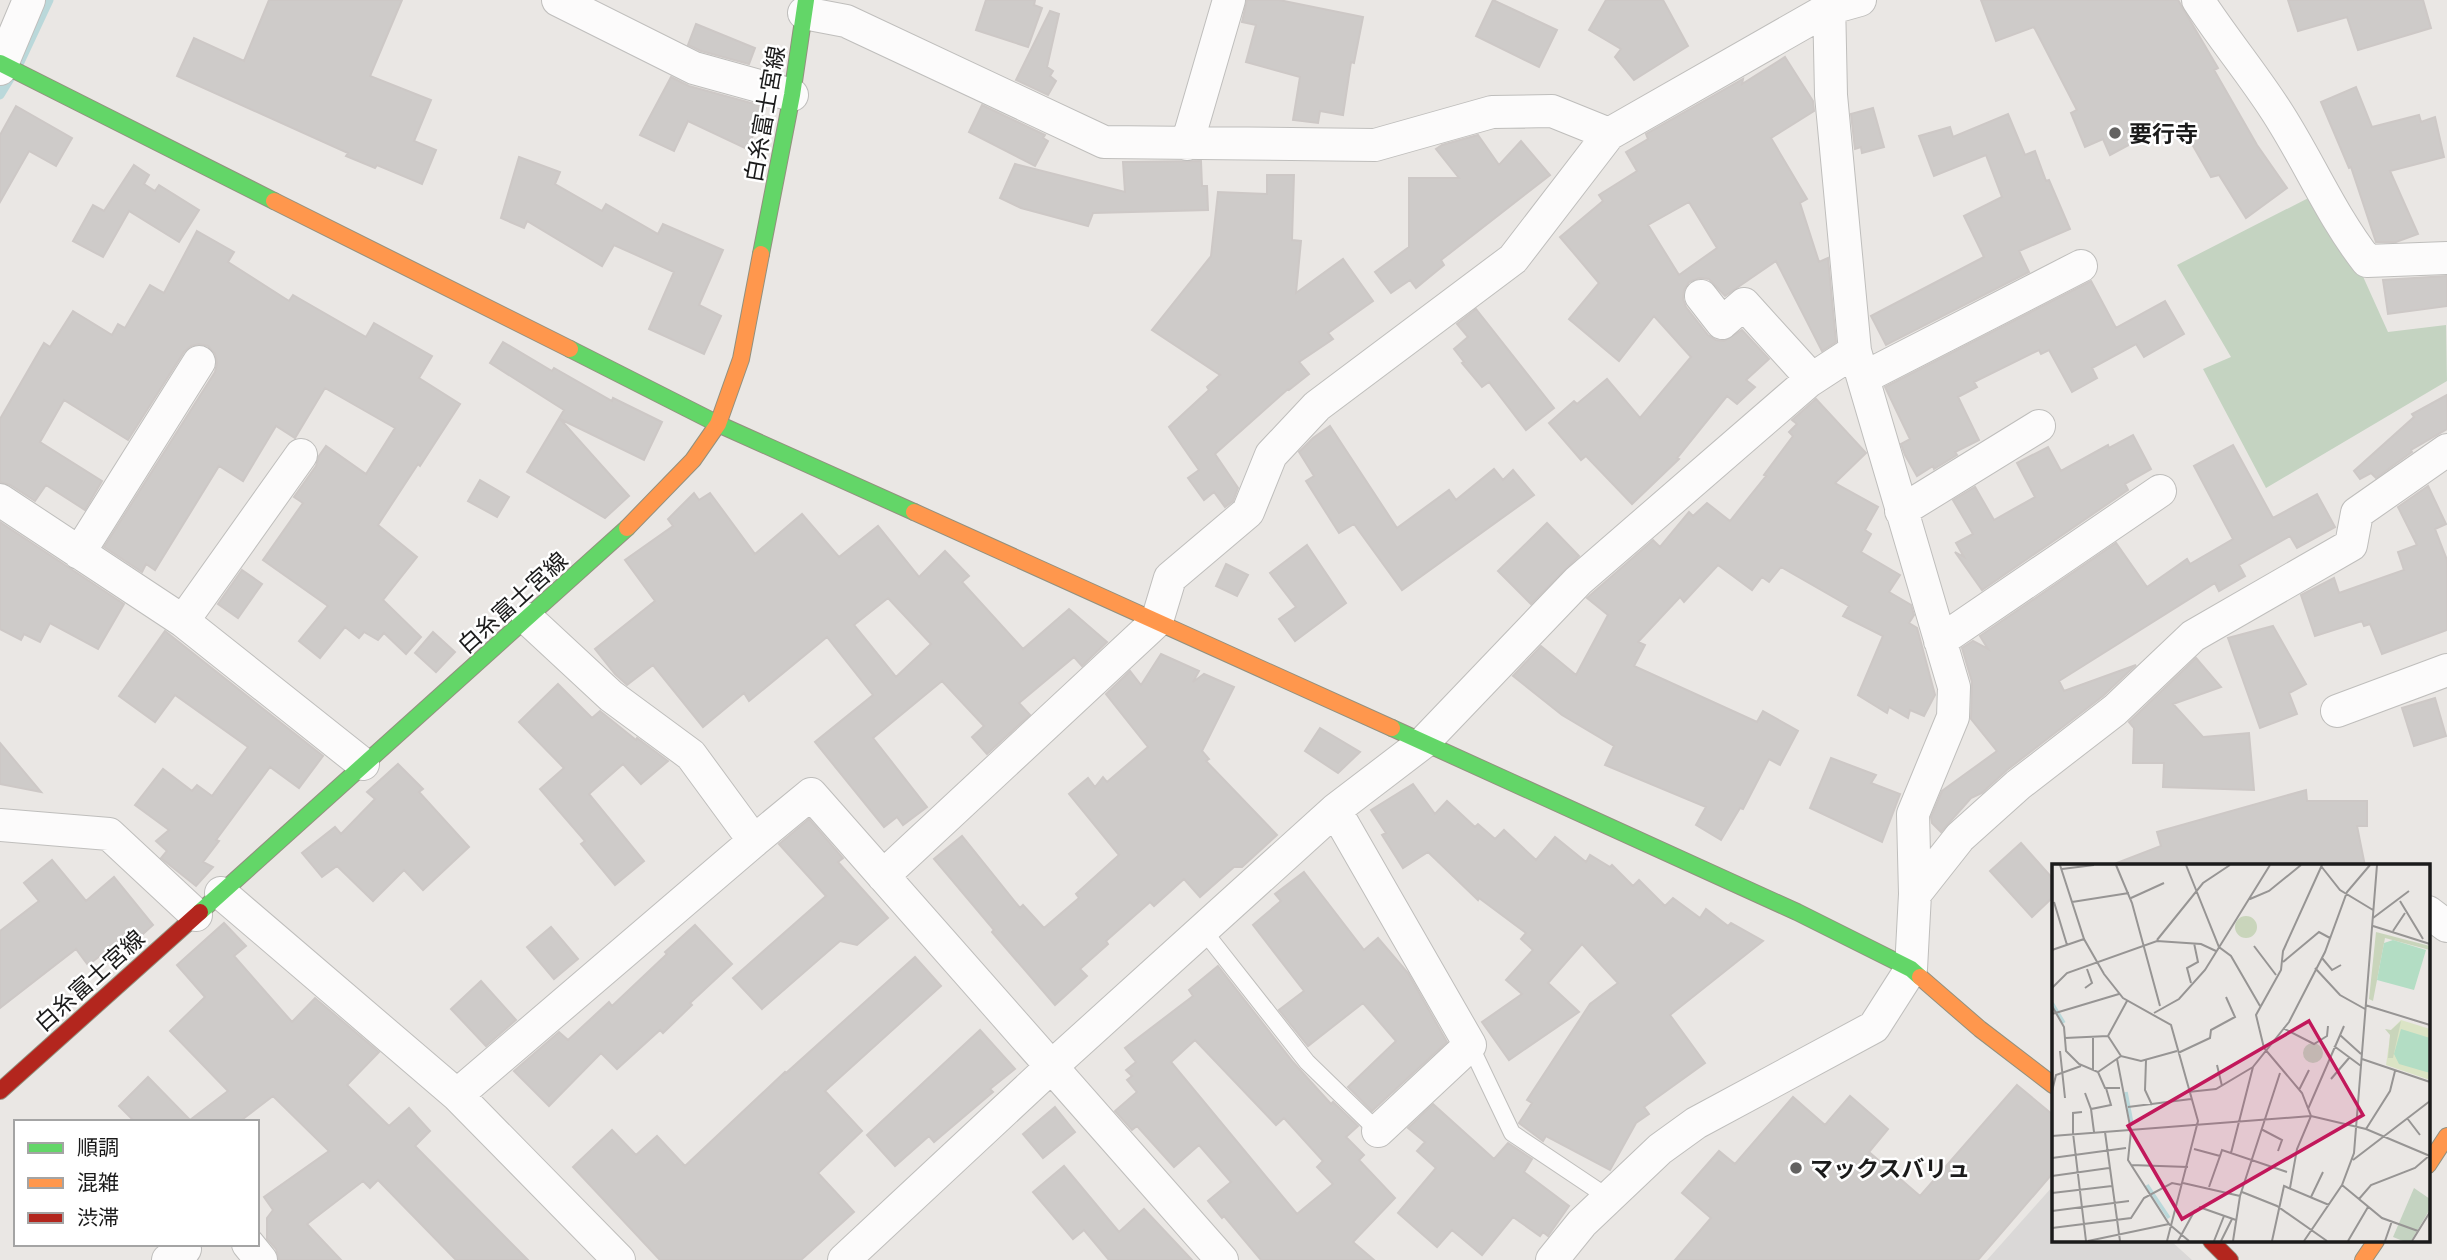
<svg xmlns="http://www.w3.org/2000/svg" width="2447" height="1260" font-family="'Exo 2','Noto Sans JP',sans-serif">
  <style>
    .cemetery { fill: #c4d3c1 }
    .parking { fill: #dad8d7 }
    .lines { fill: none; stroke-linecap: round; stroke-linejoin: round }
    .stream { stroke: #bad8da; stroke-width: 9 }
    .building { fill: #cecbc9; stroke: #cdc8c6; stroke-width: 2; fill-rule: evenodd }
    .lane-casing { stroke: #bfbebc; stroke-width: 18 }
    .street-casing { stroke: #bfbebc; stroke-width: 34 }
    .fast-casing { stroke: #92907e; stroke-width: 18 }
    .slow-casing { stroke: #92907e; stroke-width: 18 }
    .jam-casing { stroke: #92907e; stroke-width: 18 }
    .lane { stroke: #fcfbfb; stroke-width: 16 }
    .street { stroke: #fcfbfb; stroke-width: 32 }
    .fast { stroke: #63d668; stroke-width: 16 }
    .slow { stroke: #ff974d; stroke-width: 16 }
    .jam { stroke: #b3261e; stroke-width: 16 }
    .poi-dot { fill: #636261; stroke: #fff; stroke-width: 2.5 }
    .labels { text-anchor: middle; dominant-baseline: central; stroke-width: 5; stroke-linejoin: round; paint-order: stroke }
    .street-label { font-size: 23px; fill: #1b1b1b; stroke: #fff }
    .poi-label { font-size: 23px; font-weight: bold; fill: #1b1b1b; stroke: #fff; text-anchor: start }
    .inset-river { fill: none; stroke: #bad8da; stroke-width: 3.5 }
    .inset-road { fill: none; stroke: #979594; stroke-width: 2 }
    .view { fill: #c2185b; fill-opacity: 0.15; stroke: #c2185b; stroke-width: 3.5 }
    .inset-edge { fill: none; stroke: #1b1b1b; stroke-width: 3.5 }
  </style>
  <rect width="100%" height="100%" fill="#eae7e4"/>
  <!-- cemetery -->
  <path class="cemetery" d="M2324,190l64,142 58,-7 1,56 -181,107 -63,-119 28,-12 -54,-92z"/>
  <!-- parking -->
  <path class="parking" d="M2053,1186v55h118l21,19h-205z"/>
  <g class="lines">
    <!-- stream -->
    <path class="stream" d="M20,62l29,-62
      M0,95l11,-18"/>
  </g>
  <!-- building -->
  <path class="building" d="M269,0h133l-32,76 61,24 -17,41 22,9 -14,34 -45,-19 -2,3 -29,-12 2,-3 -171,-77 17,-38 50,23z
    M986,0h49l-1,5 8,3 -14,39 -52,-17z
    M1247,0h32l84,17 -9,46 -3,-1 -8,53 -23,-4 -2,12 -25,-3 7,-43 -54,-15 10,-37 -14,-3z
    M1493,0l64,30 -18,37 -63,-31z
    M1606,0h57l25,46 -54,34 -19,-23 6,-8 -32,-19z
    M1981,0h197l40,68 -4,2 43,75 30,43 -41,30 -27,-43 -8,2 -30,-52 -15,13 -6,-10 -50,27 -7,-16 -18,8 -14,-34 6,-3 -43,-83 -38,14z
    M2288,0h135l8,28 -73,22 -11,-33 -49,14z
    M1050,11l9,3 -12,53 6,4 -3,5 6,5 -8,14 -32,-15z
    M696,24l59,24 -6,16 -48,-13 -13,-6z
    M1785,57l28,44 1,10 -43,27 36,61 -7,4 19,59 9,-4 8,84 -14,9 -46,-90 -51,35 -16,-17 -10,-1 -10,4 -5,8 -1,9 3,8 22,28 8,5 8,1 18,-11 27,29 -23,21 9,7 -18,17 -10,-8 -50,62 2,1 -47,45 -46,-48 -5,4 -32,-37 25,-22 3,3 30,-25 33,39 51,-61 -37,-41 -35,45 -50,-42 30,-36 -39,-46 43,-36 -4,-6 38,-24 -11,-19 22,-13 -2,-5 97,-55 -1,5zM1689,202l28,46 -38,27 -31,-50z
    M671,77l18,9 77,21 -19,42 -59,-28 -14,30 -34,-16z
    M2356,87l16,40 47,-12 2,7 14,-5 9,40 -54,14 28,63 -22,8h-20l-25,-75 -2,1 -28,-66z
    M982,105l63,30 -2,3 5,3 -13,25 -66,-34z
    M16,106l56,32 -16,28 -27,-15 -29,51v-67z
    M1873,108l11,39 -22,6 -1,-6 -6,2 -4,-35z
    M2008,114l17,41 10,-4 11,30 3,-1 21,49 -51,22 10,21 -143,73 -15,-29 113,-59 -20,-41 38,-19 -16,-42 -52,21 -15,-40 31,-9 3,10z
    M1478,135l21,30 22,-24 29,34 -109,85 3,5 -28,23 -6,-8 -19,13 -16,-21 34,-25v-69h50l-23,-29 6,-4z
    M519,157l41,15 -5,12 47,27 4,-7 52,30 5,-10 60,26 -24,55 22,11 -17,38 -55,-25 25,-57 -60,-27 -12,21 -75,-45 -3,7 -23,-10z
    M1201,161l1,25h5l1,24 -115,3 -5,13 -67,-18 -21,-10 15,-34 110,28 -2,-30z
    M134,165l15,10 -5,9 11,7 4,-6 40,25 -20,32 -50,-31 -26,46 -30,-16 20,-36 11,6z
    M1267,175h27l-2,65 9,1 -5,52 47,-34 30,42 -45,32 5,6 -34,23 10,12 -20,16 -1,-1 -73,65 23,34 -5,13 -8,6 -11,-15 -10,8 -16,-22 11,-8 -30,-43 40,-37 -2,-3 13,-12 -68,-45 59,-74 7,-64 49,2z
    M197,231l37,21 -6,10 61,39 4,-6 73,42 8,-14 58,33 -13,22 41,26 -40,62 -2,-2 -40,61 39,32 -34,43 38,37 -15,17 -22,-21 -6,7 -14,-8 -5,6 -14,-11 -25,31 -21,-17 29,-35 -65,-46 40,-57 -9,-6 22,-31 3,-10 7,-10 40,28 29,-46 -70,-40 -30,50 -19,-12 -33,55 -24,-15 -64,104 -9,-6 -4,8 -38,-25 111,-175 2,-9 -2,-9 -7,-8 -9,-2 -8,2 -7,6 -56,88 -64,-40 -24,42 62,39 -17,29 -39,-25 -11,16 -25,-16 -10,-3v-63l44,-76 6,4 23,-36 39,24 6,-11 7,4 25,-43 14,8z
    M2447,276v30l-59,8 -5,-34z
    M2091,281l25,47 49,-27 19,33 -40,23 -8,-13 -44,24 5,10 -25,14 -23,-42 -8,4 -2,-4 -65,32 3,5 -19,10 21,43 -24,12 2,3 -23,14 -1,-3 -16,10 -12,-21 -4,-11 9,-5 -25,-52z
    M1476,309l78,99 -28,22 -37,-48 -7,5 -20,-24 2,-1 -10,-13 14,-12 -11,-13z
    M503,342l49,29 2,-3 58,33 1,-3 49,24 -18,38 -84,-41 69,77 -24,22 -78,-46 37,-62 -74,-47z
    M2447,395v34l-36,21 1,2 -36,26 -5,-5 -11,6 -6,-8 60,-54 -2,-3z
    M1816,399l50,54 -31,30 43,24 -13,23 6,4 -10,18 39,23 -11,17 22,13 3,10 -5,8 8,5 18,67 -11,21 -14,-6 -2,8 -19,-11 -2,6 -29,-18 25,-59 -40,-20 6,-10 -68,-39 -12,15 -7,-5 -10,13 -34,-25 -34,37 -4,-5 -42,45 7,3 -11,21 123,56 6,-11 35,20 -18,34 -11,-6 -26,50 -3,-1 -19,32 -25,-15 10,-18 -101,-42 9,-19 -52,-31 -49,-39 28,-30 35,29 32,-60 -21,-17 66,-58 7,7 29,-35 4,4 14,-13 23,18 36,-45 -2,-1 29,-39 -4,-4 8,-8 -5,-4z
    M1330,426l67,102 52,-38 7,10 38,-31 9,11 10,-10 21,25 -132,95 -48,-66 -15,9 -33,-52 8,-5 -15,-24 14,-14z
    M2133,435l18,34 -26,15 3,6 -146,100 -27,-38 9,5 -8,-14 17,-9 -20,-34 22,-13 19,33 41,-23 -18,-34 31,-16 13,24 47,-26 1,3z
    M2233,445l40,73 44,-24 18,33 -38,21 -7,-12 -51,29 6,11 -26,15 -4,-8 -156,98 5,10 72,-26 -33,31 -96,74 -25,23 -11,5 -30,34 -9,-9 -1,-6 11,-26 55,-40 -26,-32 1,-37 -10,-34 11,-7 15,8 -8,-13 136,-93 31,44 40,-28 3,5 43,-25 -39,-73z
    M480,480l29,17 -12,20 -29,-16z
    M2428,486l18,38 -11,5 12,31v70l-65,24 -12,-30 -6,2 -2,-5 -47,15 -14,-41 33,-17 5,15 65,-23 -6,-18 19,-7 -19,-38z
    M694,493l5,7 11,-7 45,61 47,-40 37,43 39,-31 41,51 26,-26 24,25 -7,6 61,67 46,-40 38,33 -25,24 -8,-9 -55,46 11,12 -43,39 -15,-17 12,-11 -42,-45 -69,57 54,69 -24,18 -6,-8 -13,10 -69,-85 58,-47 -46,-58 -78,64 -5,-8 -41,34 -50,-62 -26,20 -12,-11 -20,-25 60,-48 -30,-41 48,-34 -5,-7zM888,598l43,46 -35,33 -42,-52z
    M0,522l124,82 -26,45 -48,-26 -10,19 -16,-8 -3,6 -21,-11z
    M1547,523l32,33 -48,48 -33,-33z
    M1307,545l39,58 -51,38 -16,-22 17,-12 -26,-34z
    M1226,564l22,11 -11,21 -21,-10z
    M242,570l20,14 -24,34 -20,-14z
    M2273,626l33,58 -17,9 8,21 -37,14 -32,-90z
    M165,631l158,125 -24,32 -29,-21 -54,73 3,1 -16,21 10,5 -17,19 -35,-28 6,-7 -11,-10 13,-11 -34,-25 28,-36 29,22 5,-6 15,11 36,-49 -73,-52 -20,27 -36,-26z
    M433,632l22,20 -19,20 -21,-19z
    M1161,654l38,17 -6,11 11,-8 30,13 -32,64 7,8 -3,2 71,74 -35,32h-8l-34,30 -16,-18 -30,27 -4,-4 -44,39 2,3 -28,25 7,7 -32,29 -63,-73 2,-2 -60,-71 28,-23 58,72 3,-3 21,23 35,-30 -3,-4 43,-39 -50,-61 19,-16 7,9 8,-10 4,5 41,-35 -42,-53 24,-23 11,14z
    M2196,658l25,29 -48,17 30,33 46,-4 5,57 -91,-3 1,-24h-31l1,-35 -5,-6z
    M558,684l34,34 8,-7 36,29 1,-2 31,23 -27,23 -18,-20 -34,30 55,67 -29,24 -34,-41 4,-3 -45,-52 24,-21 -45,-46z
    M2435,698l11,38 -32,10 -12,-38z
    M1320,728l40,24 -22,21 -33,-22z
    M0,743l41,49 -41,-8z
    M1831,758l45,17 -5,8 29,11 -18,48 -72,-34z
    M398,764l25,25 -4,3 50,55 -46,43 -19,-20 -31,31 -36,-35 -15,11 -20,-24 33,-26 6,7 34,-35 -8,-7z
    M1413,784l22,30 12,-13 28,26 3,-3 17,15 9,-9 32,30 19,-23 31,25 4,-7 20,12 2,-2 21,21 6,-6 26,26 8,-8 27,20 6,-9 22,17 3,-3 32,18 -93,74 35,48 -61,44 5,7 -13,9 -26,47 -64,-34 -3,5 -24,-18 13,-20 -5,-3 63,-96 28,-21 -36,-39 -34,39 31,29 -70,48 -27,-38 40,-28 -16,-14 27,-30 -12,-11 5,-6 -47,-35 -1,2 -50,-48 -25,16 -21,-33 4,-2 -15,-23z
    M2306,790l1,11h60v25h-10l8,40h-250l-1,-2 47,-18 -4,-14z
    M809,819l34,39 -5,4 50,56 -31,27 -17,-4 -78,68 -29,-31 93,-82 -47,-52z
    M2021,843l32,36v18l-21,20 -42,-46z
    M52,860l34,41 28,-24 39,48 -20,18 -6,-8 -39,30 -12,-16 -76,59v-77l39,-30 -15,-18z
    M1304,872l60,78 14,-12 30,35 39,69 -75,69 -24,-24 48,-46 -33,-38 -55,43 -29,-36 25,-19 -51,-66 28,-24 -6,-7z
    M224,923l22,23 -12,10 58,66 23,-24 64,54 -32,33 42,41 20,-18 21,23 -15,15 113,114h-72l-78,-80 -8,8 -7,-7 -56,43 34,36h-62l-3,-11 -9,-10v-21l6,-8 -9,-13 65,-46 -56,-55 -34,26h-104l-16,-16 29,-29 42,43 38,-29 -58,-60 35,-34 -28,-32z
    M695,925l37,39 -42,39 2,2 -29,28 -3,-3 -43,39 -16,-16 -52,53 -35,-35 45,-39 9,8 41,-38 3,4 55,-52 -2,-2z
    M551,927l27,32 -24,20 -27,-32z
    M915,957l26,29 -116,105 37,40 -44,42 36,39 -53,48h-141l-87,-93 39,-37 24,25 21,-19 28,30 100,-94 1,1z
    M1218,966l75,96 38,42 2,-2 25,24 -12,11 18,18 -5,5 36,38 -42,44 21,18h-113l-37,-44 -2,2 -14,-17 23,-19 -32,-37 -25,22 -37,-41 -5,4 -17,-19 22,-19 -10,-12 5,-4 -6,-6 10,-8 -11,-14 68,-52 -4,-6zM1195,1040l81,85 8,-7 39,43 -6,6 16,17 -36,30 -126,-152z
    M481,981l35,39 -30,26 -35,-37z
    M980,1030l35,39 -25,20 3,3 -59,50 -5,-6 -34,30 -28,-31z
    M2017,1085l36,30v58l-75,87h-303l36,-42 -29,-25 37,-42 16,13 58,-67 32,28 25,-29 38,33 -19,23 51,44z
    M1433,1104l61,55 14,-16 24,16 -8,13 45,34 -21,30 -5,-4 -3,4 -27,-19 -31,38 -30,-25 -15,17 -39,-34 38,-45 -19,-17 8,-9 -17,-14z
    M1055,1107l20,25 -32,26 -20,-24z
    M1064,1166l55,66 25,-23 48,51h-83l-25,-30 -11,9 -40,-47z"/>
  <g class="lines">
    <!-- lane casing -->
    <g class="lane-casing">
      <path id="lane" d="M1203,930l104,132 71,69
        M1470,1045l42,88 97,65"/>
    </g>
    <!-- street casing -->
    <g class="street-casing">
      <path id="street" d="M558,0l136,68 98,27
        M2198,0c24,37 53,72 77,109 33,50 55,105 92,152l80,-3
        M804,13l42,8 258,121 271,3 117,-33 60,-1 57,23
        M0,69l29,-69
        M1187,144l42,-144
        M1701,296l21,27 22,-19 68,75
        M1863,378l218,-112
        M0,500l183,121 180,143
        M1901,511l138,-85
        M79,553l120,-191
        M528,619l83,77 80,59 63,86 57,-47 411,466
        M183,621l118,-166
        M1940,641l220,-150
        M2337,711l110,-41
        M1335,810l135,235 -92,86
        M0,825l109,9 87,81
        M883,876l274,-255 13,-43 78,-66 23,-57 46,-49 196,-147 96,-125 219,-125 32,-9
        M221,893l236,202 162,165
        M1915,894l45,-57 58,-52 97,-75 78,-74 158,-91 6,-32 90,-63
        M2428,912l19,14
        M457,1095l297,-254
        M248,1244l13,16
        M168,1260l17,-11
        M844,1260l207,-193 284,-257 89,-68 154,-161 231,-200 46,-30
        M1552,1260l30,-37 78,-74 36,-26 178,-96 37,-58 4,-75 -2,-80 40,-97 1,-30 -99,-336 -24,-256 -2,-95"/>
    </g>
    <!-- fast casing -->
    <g class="fast-casing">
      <path id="fast" d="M0,63l274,138
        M761,254l31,-159 14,-95
        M570,349l148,75 196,88
        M1392,728l405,184 114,57 9,8
        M200,912l427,-384"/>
    </g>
    <!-- slow casing -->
    <g class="slow-casing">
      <path id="slow" d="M274,201l296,148
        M914,512l478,216
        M627,528l66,-68 25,-36 23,-65 20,-105
        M1920,977l60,52 73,56
        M2428,1165l19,-29
        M2363,1260l13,-19"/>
    </g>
    <!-- jam casing -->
    <g class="jam-casing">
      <path id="jam" d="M0,1091l200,-179
        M2211,1241l19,19"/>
    </g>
    <!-- lane -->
    <use href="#lane" class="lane"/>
    <!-- street -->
    <use href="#street" class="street"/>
    <!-- fast -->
    <use href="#fast" class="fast"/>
    <!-- slow -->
    <use href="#slow" class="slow"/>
    <!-- jam -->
    <use href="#jam" class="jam"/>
  </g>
  <!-- markers -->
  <g class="poi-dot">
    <circle cx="2115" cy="133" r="7"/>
    <circle cx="1796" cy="1168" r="7"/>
  </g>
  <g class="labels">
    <!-- street labels -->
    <g class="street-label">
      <text transform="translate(764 114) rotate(-80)">白糸富士宮線</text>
      <text transform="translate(512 602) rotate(-42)">白糸富士宮線</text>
      <text transform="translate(89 980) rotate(-42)">白糸富士宮線</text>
    </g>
    <!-- poi labels -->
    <g class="poi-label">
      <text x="2129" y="133">要行寺</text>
      <text x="1810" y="1168">マックスバリュ</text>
    </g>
  </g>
  <!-- overview -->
  <g transform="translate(2052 864)">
    <rect width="378" height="378" fill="#eae7e4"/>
    <path d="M349,156l29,9v51l-44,-15 5,-35z" fill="#dbe4c5"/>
    <path d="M183 63a11 11 0 1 1 22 0a11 11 0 1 1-22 0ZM324,68l54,14v4l-45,-12 -12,63 -4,-2zM349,157l-8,37h-5l2,-23 -5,-6 6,1z" fill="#c9d5bb"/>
    <path d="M251 189a10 10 0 1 1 20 0a10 10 0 1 1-20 0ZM362,324l16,11v10l-19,32h-8l-10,-4z" fill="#c4d3c1"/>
    <path d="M341,76l33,10 -12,40 -37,-10 7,-37zM349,165l29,9v35l-31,-9 -5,-10z" fill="#b3ddc4"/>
    <path class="inset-river" d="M0,139l12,20M74,228l6,32M95,321l22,33"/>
    <path class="inset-road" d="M8,1l24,74 20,35 19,24 48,27 27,96 -31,120M64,1l16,38 28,103M134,1l33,82 12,9 29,50M269,2l19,24 33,20M10,5l32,-4M79,34l33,-15M198,35l19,-8 32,-26M348,37l23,38M2,38l13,43M20,38l57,-9M321,54l36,-27M321,62l57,18M341,67l12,-18M105,76l46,-57 27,-18M202,82l22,29M0,86l32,-11M270,94l10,12 9,-5M231,98l36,-30 11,6M263,104l25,27 25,14M139,119l-4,-15 11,-6 -4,-19M0,124l15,-15 90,-32 44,3 15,7M33,124l7,-5 -5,-14M313,141l65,20M0,142l12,21 2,24 13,13 19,8 7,16h15M102,149l25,-14 26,-29 65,-105M0,150l67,-20M231,164l31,16 13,-8 1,-10M288,171l21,19M13,174l43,-2M41,174v32M282,182l27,20M8,187l5,47M126,189l32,-15 1,-8 24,-13 -9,-20M69,192l-13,-20 19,-35M65,195l14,72 -3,29 41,64 20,17M310,195l68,23M94,196l-1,30 7,15M165,201l5,21M46,208l23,-16 20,5 36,-10M279,215l18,-21M247,226l10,-20M0,227l4,-16 25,-9M136,228l28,-3 37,-22M33,229l6,16 20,-4 -5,-17M76,243l63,-8M39,245l3,23M256,245l36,-83M30,248l-9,1v20l13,108M355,254l13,17M209,265l21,11 -4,11M314,265l24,-38 5,-20M53,268l15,109M0,272l259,-20 55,13 64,27M142,285l26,7 2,-6 65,22M179,289l22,-86 36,-45 36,-70 22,-60 23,-27M0,294l74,-10M301,296l77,-59M79,301l57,2M0,312l57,-8M131,319l57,13M290,321l40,33 36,13M157,323l11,-31M238,324l7,-39 14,-33 -9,-23 -38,-45 -8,-33 25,-45 2,-19 39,-86M190,328l35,14 50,35M0,329l60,-7M259,333l12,-25M307,335l12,-14 44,-17 15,-13M147,343l37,13M0,347l77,-10M0,364l79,-10 13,-20 28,-15 10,2M36,377l81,-17M126,377l17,-31M162,377l10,-25M169,377l11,-22M181,377l7,-45 40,-123M220,377l12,-55 45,19M252,377l38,-56 12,-32 23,-288M296,377l20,-34M333,377l7,-20M360,377l18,-29"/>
    <path class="view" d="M257,157l54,94 -181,104 -54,-93z"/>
    <rect width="378" height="378" class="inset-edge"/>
  </g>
  <!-- legend -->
  <rect x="14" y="1120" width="245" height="126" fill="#ffffff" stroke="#a4a4a4" stroke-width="2"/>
  <rect x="28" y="1143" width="35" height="10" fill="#63d668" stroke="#a4a4a4" stroke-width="2"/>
  <text x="77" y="1155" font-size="21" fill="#1b1b1b">順調</text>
  <rect x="28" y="1178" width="35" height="10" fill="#ff974d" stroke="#a4a4a4" stroke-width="2"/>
  <text x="77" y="1190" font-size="21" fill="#1b1b1b">混雑</text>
  <rect x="28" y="1213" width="35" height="10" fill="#b3261e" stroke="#a4a4a4" stroke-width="2"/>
  <text x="77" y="1225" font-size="21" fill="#1b1b1b">渋滞</text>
</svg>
